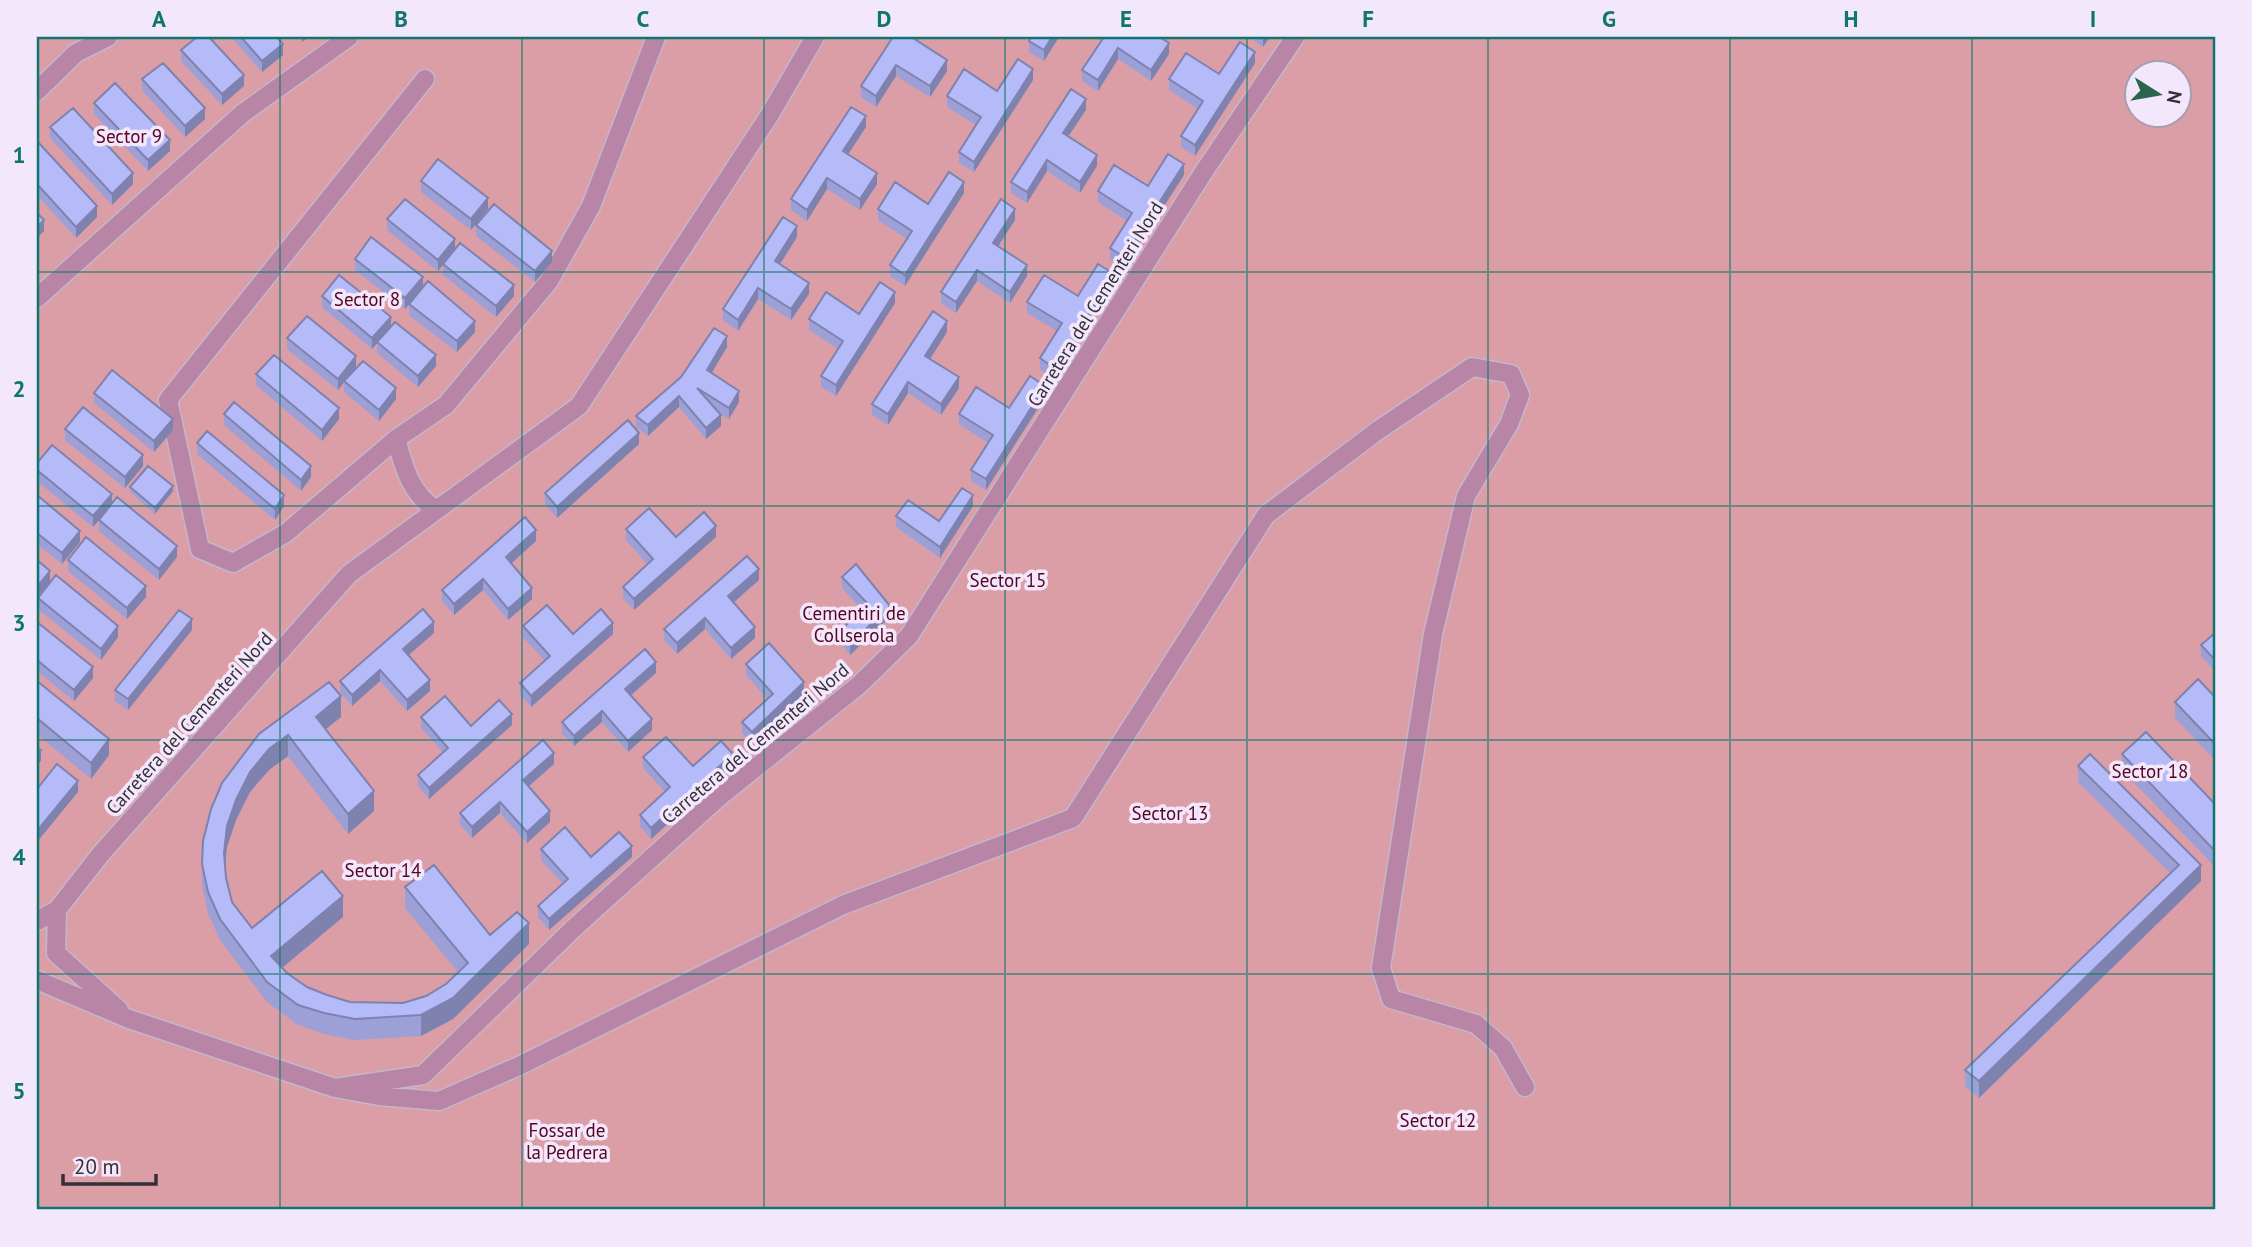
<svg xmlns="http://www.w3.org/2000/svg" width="2252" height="1247" font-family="'PT Sans',sans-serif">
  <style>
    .green { fill: #db9da6; fill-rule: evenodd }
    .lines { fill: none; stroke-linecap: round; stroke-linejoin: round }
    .minor-casing { stroke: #c3b8ca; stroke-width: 21 }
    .minor { stroke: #b885a7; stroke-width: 18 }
    .wall { fill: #9ca0d6 }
    .shaded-wall { fill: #7f82ae }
    .building { fill: #b5baf9; stroke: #7f82ae; stroke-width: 2 }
    .grid { fill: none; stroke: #0f766e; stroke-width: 2; stroke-opacity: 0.55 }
    .labels { text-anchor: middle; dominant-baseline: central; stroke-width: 7; stroke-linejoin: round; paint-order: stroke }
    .park-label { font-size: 19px; fill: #570421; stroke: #f3e7fc }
    .street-label { font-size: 19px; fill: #353038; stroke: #f3e7fc }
    .neatline { fill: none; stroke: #0f766e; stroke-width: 2.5 }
    .grid-label { font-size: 23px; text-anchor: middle; font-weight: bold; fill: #0f766e }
  </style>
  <rect width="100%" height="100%" fill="#e6daef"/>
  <!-- green -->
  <path class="green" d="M37,37h2178v1173h-2178zM2136,74h42v42h-42z"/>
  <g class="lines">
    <!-- minor casing -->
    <g class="minor-casing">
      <path id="minor" d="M37,91l39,-38 32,-16
        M37,298l206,-185 106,-76
        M396,439l-110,94 -53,30 -33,-14 -32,-149 257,-321
        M436,510c-26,-17 -32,-43 -40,-71l50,-34 103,-124 42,-75 65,-169
        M57,910l-1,43 63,57
        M37,921l20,-11 43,-55 249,-281 230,-168 190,-290 46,-79
        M37,980l92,39 206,69 88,-13 151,-147 145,-131 140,-112 50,-49 294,-463 92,-136
        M335,1088l44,8 60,5 82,-36 322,-160 230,-87 193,-303 111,-84 95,-64 39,7 9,21 -11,29 -43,72 -33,138 -52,334 10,31 85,25 27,24 22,39"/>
    </g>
    <!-- minor -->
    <use href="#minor" class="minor"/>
  </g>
  <!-- wall -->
  <path class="wall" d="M231,37h46l6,18 -21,17z
    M893,37h28l-3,4 29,30 -17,26 -34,-21 -20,31 -15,-10v-11z
    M1059,37l-15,24 -15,-9v-11z
    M1104,37l65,17 -18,27 -33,-22 -20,32 -16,-10v-11z
    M1249,37h21l-7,10z
    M181,50l63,36 -22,19 -41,-44z
    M1255,63l-60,93 -14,-9v-11l17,-27 -29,-19v-11l50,-5z
    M142,79l63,40 -20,18 -43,-47z
    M1033,80l-59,92 -15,-9v-11l17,-27 -29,-18v-11l50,-5z
    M94,103l76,48 -22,20 -54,-57z
    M1086,110l-18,27 29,29 -17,27 -33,-22 -20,32 -16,-10v-11z
    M50,127l83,57 -21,21 -62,-67z
    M866,127l-18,27 29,30 -17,26 -33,-21 -20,32 -16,-11v-11z
    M37,141l60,76 -21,21 -39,-43z
    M1184,175l-60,93 -14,-9v-11l17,-27 -29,-19v-11l50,-5z
    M421,181l67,28 -17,21 -50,-38z
    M964,193l-59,93 -15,-10v-11l17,-26 -29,-19v-11l50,-5z
    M387,219l68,29 59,48 -18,21 -53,-42v-10l-5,6 -51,-41z
    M1015,220l-17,27 29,29 -17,27 -33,-22 -21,32 -15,-10v-11z
    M476,225l76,37 -17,20 -59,-46z
    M797,237l-17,27 29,30 -18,26 -33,-21 -20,32 -15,-11v-11z
    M355,259l68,29 52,44 -18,20 -48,-37v-11l-4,5 -50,-39z
    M1114,285l-60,94 -14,-10v-11l17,-27 -30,-18v-11l51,-6z
    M322,296l69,31 45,39 -18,21 -41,-34v-10l-5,6 -50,-42z
    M895,303l-59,93 -15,-9v-11l17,-27 -29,-19v-11l50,-5z
    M947,332l-17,27 29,29 -18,27 -33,-22 -20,32 -16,-10v-11z
    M287,338l69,29 40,32 -17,22 -35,-29v-10l-6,8 -51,-41z
    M727,347l-16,26 28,29 -10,17 -11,-7 3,14 -15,13 -27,-32 -31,29 -12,-9v-11z
    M256,374l83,45 -17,22 -66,-56z
    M94,393l79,37 -19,22 -60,-49z
    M1045,397l-59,93 -15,-9v-11l17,-27 -29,-19v-10l50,-6z
    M224,414l87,63 -10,14 -77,-66z
    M65,429l78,37 -18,22 -60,-48z
    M197,443l87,63 -9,14 -78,-66z
    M639,444l-82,74 -12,-14v-11z
    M37,463l75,41 65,53 -18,23 -60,-49v-11l-6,7 -56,-46z
    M130,487l43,4 -18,23 -25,-22z
    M37,495l43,47 -18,22 -25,-20z
    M973,506l-33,52 -44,-31v-11l43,5z
    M626,529l50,8h40l-82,73 -11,-12v-11l24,-23 -21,-24z
    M536,541l-25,23 21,35 -24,21 -25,-30 -29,25 -12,-14v-11z
    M68,560l78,37 -19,22 -59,-48z
    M842,577l48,40 -40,38 -10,-13v-11l22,-21 -20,-22z
    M759,580l-25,23 21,35 -24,21 -26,-30 -28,25 -13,-14v-11z
    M38,598l80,39 -17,23 -63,-51z
    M37,622l56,56 -19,23 -37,-30z
    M523,626l50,8h40l-82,73 -11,-13v-11l25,-22 -22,-24z
    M192,630l-64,80 -13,-9v-11z
    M434,633l-25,22 21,36 -23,20 -27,-30 -28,25 -12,-14v-11z
    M2215,633v38l-14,-15v-11z
    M746,664l58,29 -52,50 -10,-10v-11l25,-23 -21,-24z
    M656,673l-25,23 21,34 -24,22 -26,-30 -28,24 -12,-13v-11z
    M37,681l72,74 -18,24 -54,-45z
    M2215,697v63l-40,-42v-16z
    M341,717l-15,12 48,82 -26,23 -60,-78 -19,14 -19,22 -14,28 -9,27 -2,19 1,12 6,24 20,26 91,-11 -61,51 5,5 20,14 20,8 23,7 53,1 23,-7 20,-12 12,-12 -53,-64v-21l85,48 39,9 -76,75 -32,17 -66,4 -31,-6 -26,-9 -31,-23 -47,-62 -12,-27 -6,-28v-21l57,-130z
    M421,717l50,9 41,-1 -83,74 -11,-13v-11l25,-23 -22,-24z
    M2122,754l93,50v63l-93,-97z
    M643,757l50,9 40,-1 -82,74 -11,-13v-11l25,-23 -22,-24z
    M554,764l-25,23 21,35 -23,21 -27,-30 -28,25 -12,-14v-11z
    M2078,766l123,115 -222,217 -14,-12v-16l205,-197 -92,-91z
    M541,849l50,8h41l-83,73 -11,-13v-11l25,-22 -22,-24z"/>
  <!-- shaded-wall -->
  <path class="shaded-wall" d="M302,37h7l-7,5z
    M1052,37h7l-15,24v-11z
    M1263,37h7l-7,10z
    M1169,43v11l-18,27v-11z
    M283,44v11l-21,17v-11z
    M1118,48v11l-20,32v-11z
    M1255,52v11l-60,93v-11z
    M947,60v11l-17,26v-11z
    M896,65v11l-20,31v-11z
    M1033,69v11l-59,92v-10z
    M244,75v11l-22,19v-11z
    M1086,99v11l-23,34v-11z
    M205,108v11l-20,18v-11z
    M866,116v11l-23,35v-11z
    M170,140v11l-22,20v-11z
    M1097,155v11l-17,27v-11z
    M1047,160v11l-20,32v-11z
    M1184,164v11l-60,93v-11z
    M133,173v11l-21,21v-11z
    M877,173v11l-17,26v-11z
    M827,178v11l-20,32v-11z
    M964,182v11l-59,93v-11z
    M488,198v11l-17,21v-11z
    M97,206v11l-21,21v-11z
    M1015,209v11l-22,34v-11z
    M44,220v11l-7,7v-11z
    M797,226v11l-22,35v-11z
    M455,239v11l-17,21v-11z
    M552,251v11l-17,20v-11z
    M1027,265v11l-17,27v-11z
    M977,270v11l-21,32v-11z
    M1114,274v11l-60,94v-11z
    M423,277v11l-18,21v-11z
    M809,283v11l-18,26v-11z
    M514,285v11l-18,21v-11z
    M758,288v11l-20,32v-11z
    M895,292v11l-59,93v-11z
    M391,317v10l-19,22v-11z
    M475,321v11l-18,20v-11z
    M947,321v11l-22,35v-11z
    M727,336v11l-20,34v-11z
    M436,355v11l-18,21v-11z
    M356,356v11l-18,23v-11z
    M959,377v11l-18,27v-11z
    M908,382v11l-20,32v-11z
    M1045,386v11l-59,93v-11z
    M396,388v11l-17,22v-11z
    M739,391v11l-10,17v-11z
    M679,396v11l-31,29v-11z
    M339,408v11l-17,22v-11z
    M721,415v11l-15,13v-11z
    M173,419v11l-19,22v-11z
    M639,433v11l-82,74v-11z
    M143,455v11l-18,22v-11z
    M311,466v11l-10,14v-11z
    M173,486v5l-18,23v-6z
    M112,494v11l-19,22v-11z
    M284,495v11l-9,14v-11z
    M973,495v11l-33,52v-11z
    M716,526v11l-82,73v-11z
    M536,530v11l-30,27v-11z
    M80,531v11l-18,22v-11z
    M177,546v11l-18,23v-11z
    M759,569v11l-31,27v-11z
    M50,571v11l-13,16v-11z
    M483,579v11l-29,25v-11z
    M146,586v11l-19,22v-11z
    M532,588v11l-24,21v-11z
    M890,606v11l-40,38v-11z
    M705,618v11l-28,25v-11z
    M192,619v11l-64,80v-11z
    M434,622v11l-31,27v-11z
    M613,623v11l-82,73v-11z
    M118,626v11l-17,23v-11z
    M755,627v11l-24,21v-11z
    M656,662v11l-31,27v-11z
    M93,667v11l-19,23v-11z
    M380,670v11l-28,25v-11z
    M430,680v11l-23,20v-11z
    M804,682v11l-52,50v-11z
    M341,696v21l-25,20v-20z
    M602,711v11l-28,24v-10z
    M512,714v11l-83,74v-11z
    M652,719v11l-24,22v-11z
    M288,735v21l-19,14 -19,22 -14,28 -9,27 -3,27v-21l3,-27 9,-26 14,-28 19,-23z
    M109,739v16l-18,24v-16z
    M41,750v11l-4,4v-11z
    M554,753v11l-31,27v-11z
    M733,754v11l-82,74v-11z
    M78,781v11l-41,50v-11z
    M374,791v20l-26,23v-20z
    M500,802v11l-28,25v-11z
    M550,811v11l-23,21v-11z
    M632,846v11l-83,73v-11z
    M2201,865v16l-222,217v-17z
    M343,896v21l-72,60v-21z
    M529,923v21l-76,75 -32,17v-21z"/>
  <!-- building -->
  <path class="building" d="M197,37h12l35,38 -22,19 -41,-44z
    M241,37h36l6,7 -21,17z
    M893,37h21l-1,1 34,22 -17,26 -34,-21 -20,31 -15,-10z
    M1031,37h21l-8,13 -15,-9z
    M1104,37h55l10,6 -18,27 -33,-22 -20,32 -16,-10z
    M1240,42l15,10 -60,93 -14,-9 22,-35 -34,-22 17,-26 33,21z
    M1018,59l15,10 -59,93 -15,-10 22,-35 -34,-21 17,-27 33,22z
    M163,63l42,45 -20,18 -43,-47z
    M115,83l55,57 -22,20 -54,-57z
    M1071,89l15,10 -23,34 34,22 -17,27 -33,-22 -20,32 -16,-10z
    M851,107l15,9 -23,35 34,22 -17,26 -33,-21 -20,32 -16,-11z
    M73,108l60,65 -21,21 -62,-67z
    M37,141l60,65 -21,21 -39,-43z
    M1168,154l16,10 -60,93 -14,-9 22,-35 -34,-22 16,-26 34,21z
    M438,159l50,39 -17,21 -50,-38z
    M949,172l15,10 -59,93 -15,-10 22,-34 -34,-22 17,-27 33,22z
    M405,199l50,40 -17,21 -51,-41z
    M1001,199l14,10 -22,34 34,22 -17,27 -33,-22 -21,32 -15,-10z
    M494,204l58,47 -17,20 -59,-46z
    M37,213l7,7 -7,7z
    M783,217l14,9 -22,35 34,22 -18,26 -33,-21 -20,32 -15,-11z
    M371,237l52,40 -18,21 -50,-39z
    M460,243l54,42 -18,21 -53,-42z
    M1098,264l16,10 -60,94 -14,-10 22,-35 -35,-21 17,-27 34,21z
    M339,275l52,42 -19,21 -50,-42z
    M428,281l47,40 -18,20 -48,-37z
    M880,282l15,10 -59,93 -15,-9 22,-35 -34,-22 17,-27 33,22z
    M933,311l14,10 -22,35 34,21 -18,27 -33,-22 -20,32 -16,-10z
    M307,316l49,40 -18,23 -51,-41z
    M395,322l41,33 -18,21 -41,-34z
    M714,328l13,8 -20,34 32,21 -10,17 -32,-20 24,27 -15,13 -27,-32 -31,29 -12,-9 45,-39z
    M274,355l65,53 -17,22 -66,-56z
    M363,361l33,27 -17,22 -35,-29z
    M112,370l61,49 -19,22 -60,-48z
    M1030,376l15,10 -59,93 -15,-9 22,-35 -34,-21 17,-27 33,21z
    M234,402l77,64 -10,14 -77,-66z
    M83,407l60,48 -18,22 -60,-48z
    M628,420l11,13 -82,74 -12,-14z
    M207,431l77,64 -9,14 -78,-66z
    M52,445l60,49 -19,22 -56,-46v-7z
    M148,466l25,20 -18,22 -25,-21z
    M962,488l11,7 -33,52 -44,-31 12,-16 31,21z
    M37,495l43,36 -18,22 -25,-20z
    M117,497l60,49 -18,23 -60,-49z
    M649,508l27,29 28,-25 12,14 -82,73 -11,-12 30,-28 -27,-30z
    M525,517l11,13 -30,27 26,31 -24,21 -25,-30 -29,25 -12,-14z
    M86,537l60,49 -19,22 -59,-48z
    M747,556l12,13 -31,27 27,31 -24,21 -26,-30 -28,25 -13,-14z
    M37,560l13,11 -13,16z
    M856,564l34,42 -40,38 -10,-13 28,-27 -26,-27z
    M56,575l62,51 -17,23 -63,-51z
    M547,605l26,29 28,-25 12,14 -82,73 -11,-13 30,-27 -27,-30z
    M423,609l11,13 -31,27 27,31 -23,20 -27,-30 -28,25 -12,-14z
    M179,610l13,9 -64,80 -13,-9z
    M37,622l56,45 -19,23 -37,-30z
    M2215,633v27l-14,-15z
    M769,643l35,39 -52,50 -10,-10 31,-28 -27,-30z
    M645,649l11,13 -31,27 27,30 -24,22 -26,-30 -28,25 -12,-14z
    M2198,679l17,18v47l-40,-42z
    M37,681l72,58 -18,24 -54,-45z
    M329,682l12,14 -25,21 58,74 -26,23 -60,-79 -19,14 -19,23 -14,28 -9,26 -3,27 2,25 6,24 20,26 70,-57 21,25 -72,60 16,17 20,14 20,8 23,7 53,1 23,-7 20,-12 22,-21 -63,-76 29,-22 56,70 27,-23 12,11 -76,75 -32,17 -66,4 -31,-6 -26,-8 -31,-23 -47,-63 -12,-27 -6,-28 1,-23 8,-32 11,-26 37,-49z
    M445,696l26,30 28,-26 13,14 -83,74 -11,-13 30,-27 -27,-31z
    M2146,732l69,72v47l-93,-97z
    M666,737l27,29 28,-25 12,13 -82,74 -11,-13 30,-28 -27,-30z
    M543,740l11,13 -31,27 27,31 -23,21 -27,-30 -28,25 -12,-14z
    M37,747l4,3 -4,4z
    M2090,754l111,111 -222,216 -14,-11 214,-205 -101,-99z
    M57,764l21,17 -41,50v-42z
    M565,827l26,30 28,-25 13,14 -83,73 -11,-13 30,-27 -27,-30z"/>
  <!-- grid -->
  <path class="grid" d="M280,37v1173M522,37v1173M764,37v1173M1005,37v1173M1247,37v1173M1488,37v1173M1730,37v1173M1972,37v1173M37,272h2178M37,506h2178M37,740h2178M37,974h2178"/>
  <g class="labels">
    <!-- park labels -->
    <g class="park-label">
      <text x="129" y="136">Sector 9</text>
      <text x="367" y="299">Sector 8</text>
      <text x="1008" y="580">Sector 15</text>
      <text x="854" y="613">Cementiri de<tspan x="854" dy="22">Collserola</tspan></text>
      <text x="2150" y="771">Sector 18</text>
      <text x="1170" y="813">Sector 13</text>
      <text x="383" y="870">Sector 14</text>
      <text x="1438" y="1120">Sector 12</text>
      <text x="567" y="1130">Fossar de<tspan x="567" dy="22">la Pedrera</tspan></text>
    </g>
    <!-- street labels -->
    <g class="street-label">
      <text transform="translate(1095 304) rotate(-58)">Carretera del Cementeri Nord</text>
      <text transform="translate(189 723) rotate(-48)">Carretera del Cementeri Nord</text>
      <text transform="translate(755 743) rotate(-40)">Carretera del Cementeri Nord</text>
    </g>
  </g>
  <!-- border -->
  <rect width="2252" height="1247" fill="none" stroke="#f3e7fc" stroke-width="77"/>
  <!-- north arrow -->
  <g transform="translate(2158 94) rotate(101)"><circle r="33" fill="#f3e7fc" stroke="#a79eae" stroke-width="2"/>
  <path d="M0-5L12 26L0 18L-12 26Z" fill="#2b654d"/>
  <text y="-10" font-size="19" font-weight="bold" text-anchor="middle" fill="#353038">N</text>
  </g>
  <!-- scale -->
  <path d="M63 1174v10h93v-10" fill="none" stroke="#353038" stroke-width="3.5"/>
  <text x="74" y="1174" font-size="21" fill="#353038" stroke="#f3e7fc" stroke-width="5" paint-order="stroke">20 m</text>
  <rect x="38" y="38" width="2176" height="1170" class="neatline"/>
  <g class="grid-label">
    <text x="159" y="27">A</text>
    <text x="401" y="27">B</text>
    <text x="643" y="27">C</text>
    <text x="884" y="27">D</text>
    <text x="1126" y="27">E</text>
    <text x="1368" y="27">F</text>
    <text x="1609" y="27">G</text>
    <text x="1851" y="27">H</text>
    <text x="2093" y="27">I</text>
    <text x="19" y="163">1</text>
    <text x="19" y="397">2</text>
    <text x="19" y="631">3</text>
    <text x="19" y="865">4</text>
    <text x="19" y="1099">5</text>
  </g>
</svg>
